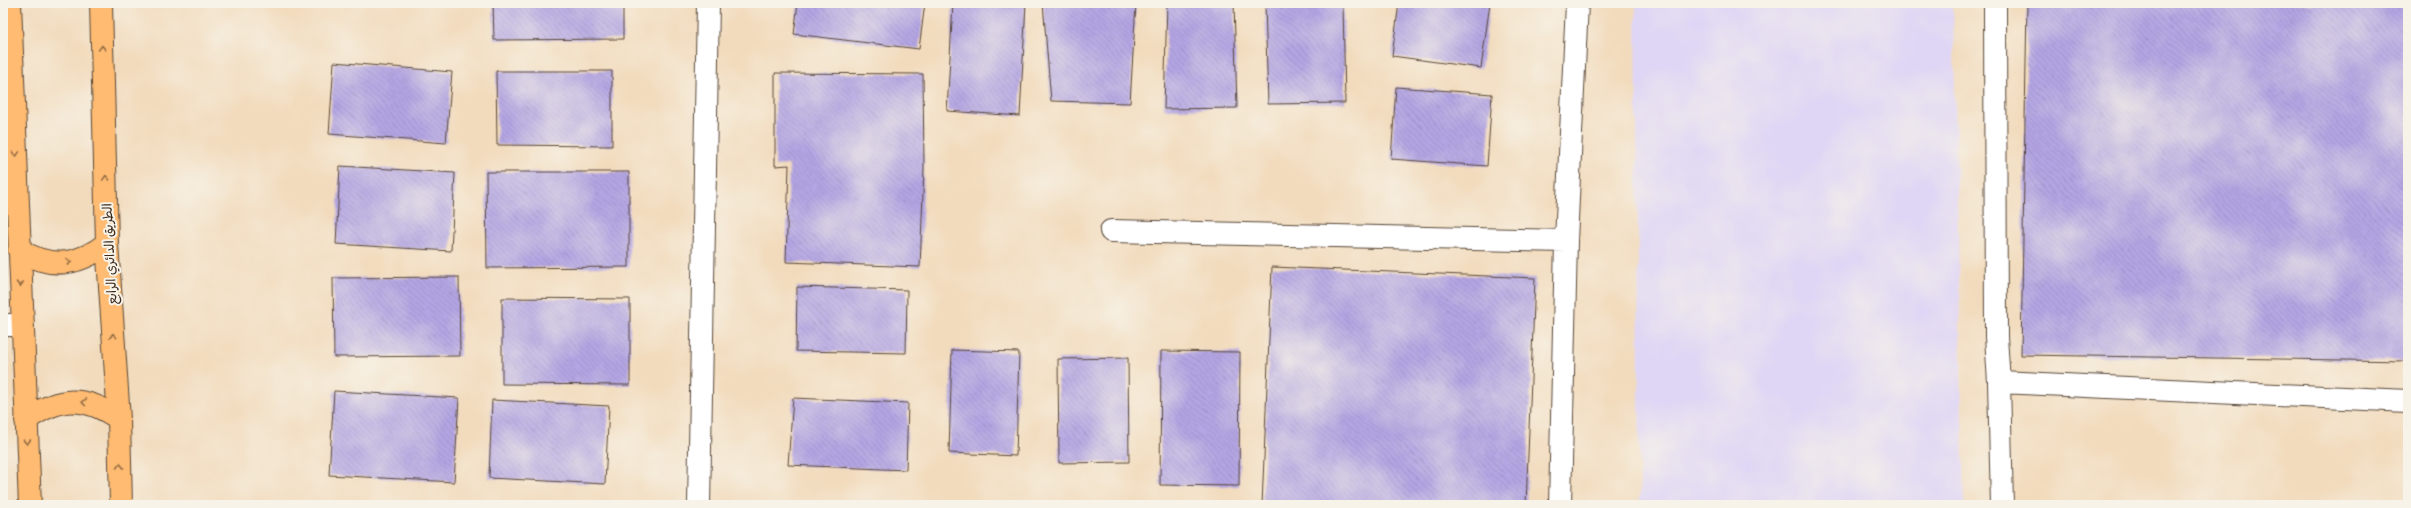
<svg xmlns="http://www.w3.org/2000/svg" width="2411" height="508" viewBox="0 0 2411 508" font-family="Delius,'Playpen Sans Arabic',sans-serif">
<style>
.built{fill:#dfd5f5}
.building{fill:url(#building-back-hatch)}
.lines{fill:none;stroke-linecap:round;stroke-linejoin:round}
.minor-casing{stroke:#564536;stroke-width:24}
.primary-casing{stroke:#564536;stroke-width:24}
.minor{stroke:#fff;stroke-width:22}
.primary{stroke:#febb71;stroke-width:22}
.oneway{stroke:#936b43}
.labels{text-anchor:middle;stroke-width:4;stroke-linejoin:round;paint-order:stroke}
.street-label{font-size:13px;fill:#3b2a1e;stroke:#f7f3e8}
</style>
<defs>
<pattern id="building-back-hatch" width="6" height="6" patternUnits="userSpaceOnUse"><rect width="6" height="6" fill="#b4a6e4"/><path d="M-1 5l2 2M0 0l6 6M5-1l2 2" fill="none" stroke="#9487b8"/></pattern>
</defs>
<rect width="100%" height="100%" fill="#f7f3e8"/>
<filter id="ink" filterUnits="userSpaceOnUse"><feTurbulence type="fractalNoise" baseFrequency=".025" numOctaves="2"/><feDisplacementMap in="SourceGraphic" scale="8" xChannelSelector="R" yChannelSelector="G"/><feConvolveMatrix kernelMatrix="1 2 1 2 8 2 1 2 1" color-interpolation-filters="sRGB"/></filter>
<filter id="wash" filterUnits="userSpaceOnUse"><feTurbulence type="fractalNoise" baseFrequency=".012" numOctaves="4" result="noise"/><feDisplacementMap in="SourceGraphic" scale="16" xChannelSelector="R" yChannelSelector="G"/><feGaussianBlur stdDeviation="0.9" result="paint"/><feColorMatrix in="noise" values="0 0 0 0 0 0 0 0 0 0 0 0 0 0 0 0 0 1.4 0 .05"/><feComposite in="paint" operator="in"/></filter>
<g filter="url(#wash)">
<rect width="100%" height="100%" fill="#f2dbbd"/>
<!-- built -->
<path class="built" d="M1636,3H1953L1964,505H1640Z"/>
<g id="blocks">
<!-- building -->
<path class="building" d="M493,3H623V39L494,40Z
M798,3H925L919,49L794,34Z
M953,3H1026L1020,116L947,111Z
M1043,3H1136L1130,103L1051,101Z
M1167,3H1234L1237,108L1164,109Z
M1265,3H1343L1345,103L1268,104Z
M1399,3H1490L1481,68L1392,56Z
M2027,3H2408V361L2021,355Z
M334,62L452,72L446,143L329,134Z
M496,71H612V146L497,145Z
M775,73L923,74L924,169L920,267L786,262L789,165L775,166Z
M1396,87L1492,94L1487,166L1391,159Z
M340,166L455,173L451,251L336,244Z
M486,172H629V267L487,268Z
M1272,267L1535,278L1526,505H1262Z
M459,277L460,356L334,357L333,278Z
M797,287L907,290L906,353L796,351Z
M502,298L630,299V385L502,384Z
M952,350L1019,352L1016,456L949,453Z
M1161,351L1240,352L1239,486L1160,485Z
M1128,358L1129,462L1059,463L1058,359Z
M334,391L459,398L454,482L329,475Z
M793,398L908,403L906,470L788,465Z
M492,400L609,406L605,484L489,478Z"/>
</g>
</g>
<g filter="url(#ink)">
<use href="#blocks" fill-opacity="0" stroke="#564536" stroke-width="1"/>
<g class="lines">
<defs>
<path id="minor" d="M1995,3L1996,337L1999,382L2408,401
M1111,231L1566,241
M3,325H22
M1999,382L2002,505
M699,505L708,3
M1560,505L1566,241L1577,3"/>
<path id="primary" d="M10,3L30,505
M101,3L107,243L119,419L121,505
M19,250C50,269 79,266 107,243
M26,420C59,396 85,395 119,419"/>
</defs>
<!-- minor casing -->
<use href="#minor" class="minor-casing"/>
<!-- primary casing -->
<use href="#primary" class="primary-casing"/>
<!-- minor -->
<use href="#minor" class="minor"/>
<!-- primary -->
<use href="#primary" class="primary"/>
</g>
<!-- one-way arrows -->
<defs><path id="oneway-chevron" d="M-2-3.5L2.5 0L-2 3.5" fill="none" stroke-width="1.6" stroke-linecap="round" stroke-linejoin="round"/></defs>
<g class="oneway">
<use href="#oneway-chevron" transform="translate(102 48) rotate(-92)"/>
<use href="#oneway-chevron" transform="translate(16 154) rotate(88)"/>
<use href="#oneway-chevron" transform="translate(106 178) rotate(-92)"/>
<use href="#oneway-chevron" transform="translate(69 262) rotate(-9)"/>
<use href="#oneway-chevron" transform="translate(20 284) rotate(88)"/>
<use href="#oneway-chevron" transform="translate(113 336) rotate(-94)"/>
<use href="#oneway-chevron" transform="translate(84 402) rotate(-171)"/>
<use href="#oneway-chevron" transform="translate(27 442) rotate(88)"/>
<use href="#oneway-chevron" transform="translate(120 466) rotate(-91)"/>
</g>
</g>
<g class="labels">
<!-- street labels -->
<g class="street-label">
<text transform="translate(109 254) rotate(-93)" y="5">الطريق الدائري الرابع</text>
</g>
</g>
<!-- margin -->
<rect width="2411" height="508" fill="none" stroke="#f7f3e8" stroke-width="16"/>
</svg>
